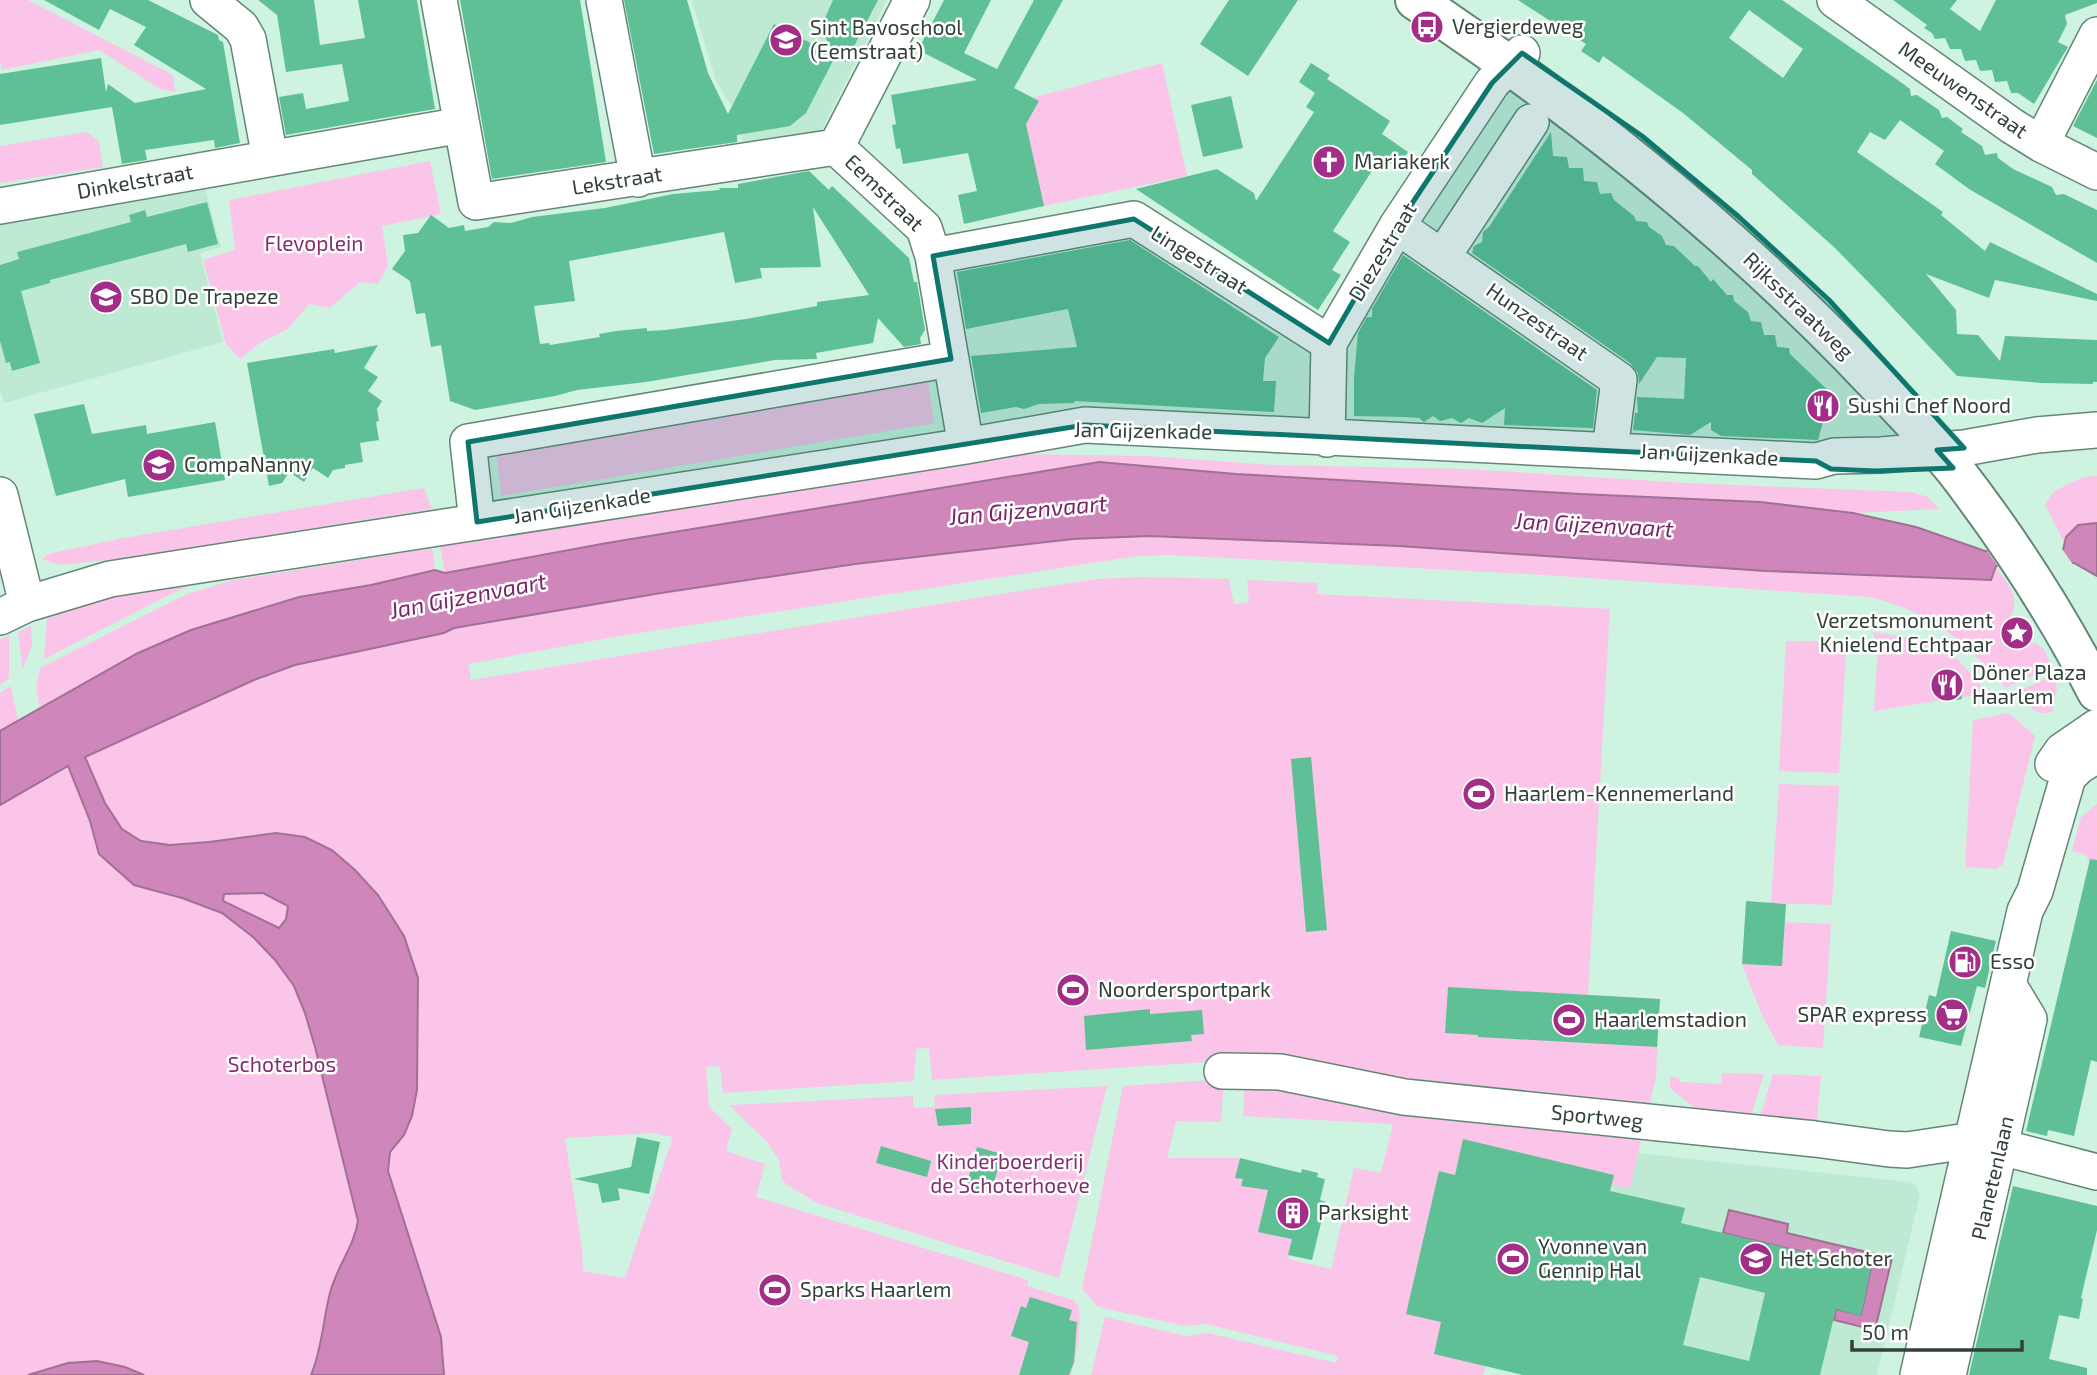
<svg xmlns="http://www.w3.org/2000/svg" width="2097" height="1375" viewBox="0 0 2097 1375" font-family="'Exo 2',sans-serif">
<style>
.built{fill:#beead4}
.green{fill:#fac5e9;fill-rule:evenodd}
.water{fill:#cf86ba;stroke:#a07193;stroke-width:2;fill-rule:evenodd}
.pier{fill:#cff3e1}
.building{fill:#5fc096;fill-rule:evenodd}
.lines{fill:none;stroke-linecap:round;stroke-linejoin:round}
.minor-casing{stroke:#658676;stroke-width:38}
.major-casing{stroke:#658676;stroke-width:42}
.minor{stroke:#fff;stroke-width:35}
.major{stroke:#fff;stroke-width:38}
.marked{fill:#0f766e;fill-opacity:0.2;stroke:#0f766e;stroke-width:5;stroke-linejoin:round}
.labels{text-anchor:middle;stroke-width:5;stroke-linejoin:round;paint-order:stroke}
.poi-label{font-size:21px;fill:#324039;stroke:#fff;text-anchor:start}
.street-label{font-size:21px;fill:#324039;stroke:#fff}
.park-label{font-size:21px;fill:#842d6f;stroke:#fff}
.water-label{font-size:23px;font-style:italic;fill:#7a2466;stroke:#fff}
</style>
<rect width="100%" height="100%" fill="#cff3e1"/>
<!-- built -->
<path class="built" d="M692,0H887L821,131L743,144L738,117L716,81Z
M205,188L221,247L200,253L223,342L4,403L0,389V223Z
M1638,1153L1910,1182L1917,1187L1920,1195L1877,1375H1543L1600,1233L1612,1184L1630,1188Z"/>
<!-- green -->
<path class="green" d="M0,0H28L173,75L175,92L160,89L99,50L2,70L0,61Z
M1162,63L1187,176L1034,208L1017,121L1028,99Z
M87,132L99,142L103,167L0,183V146Z
M430,161L441,214L382,226L388,265L378,284L360,282L330,308L309,304L288,329L260,343L240,359L226,344L203,260L235,250L229,200Z
M928,381L934,423L501,496L496,450Z
M1021,454L1148,456L1272,465L1467,469L1687,483L1911,492L1928,497L1939,509L1853,513L1760,502L1581,494L1236,474L1100,462L607,543L445,573L440,546L955,461Z
M2097,476V523L2078,525L2065,544L2045,505L2054,491L2084,477Z
M424,488L432,509L140,556L61,565L42,559L48,554L118,539Z
M1149,536L1399,546L1766,571L1995,566C2011,589 2021,595 2009,623L2021,646L2035,643L2043,648L2053,667L2006,688C1965,641 1931,612 1869,597L1528,574L1169,555L1138,556L614,637L468,664L471,680L1020,591L1097,579L1142,577L1229,579L1234,604L1249,602L1247,580L1318,583L1317,594L1610,609L1588,995L1660,999L1656,1077L1630,1188L1612,1185L1600,1232L1485,1367L1483,1375H1091L1105,1317L1185,1336L1208,1333L1336,1363L1338,1356L1206,1324L1185,1326L1098,1307L1082,1289L1123,1086L1224,1079L1221,1122L1176,1121L1167,1158H1240L1236,1178L1243,1179L1244,1184L1268,1190L1276,1236L1293,1235L1288,1259L1331,1269L1354,1168L1381,1173L1393,1124L1243,1116L1245,1079L1224,1061L932,1080L929,1048L916,1049L914,1081L723,1093L720,1066L706,1067L709,1107L732,1129L726,1151L765,1164L756,1197L1028,1280L1027,1286L1073,1300L1079,1306C1081,1329 1078,1353 1071,1375H0V771L210,660L462,627L661,593L855,564L1073,539ZM655,1133L673,1137L625,1278L583,1271L582,1248L565,1138Z
M432,548L435,570L248,612L191,630L138,653L40,709L36,688L40,668L185,595L229,581Z
M227,575L183,588L44,659L47,619C104,593 166,586 227,575Z
M31,626L32,646L23,669L18,632Z
M1872,632L1935,641L1953,654L1988,693L1874,711L1878,645Z
M9,636V678L0,685V639Z
M1786,641C1806,642 1834,637 1846,654L1839,773L1779,771Z
M2055,675L2057,689L2053,711C2036,719 2026,703 2016,692Z
M11,686L18,720L0,731V693Z
M2009,713L2035,736L2003,864L1997,869L1965,867L1973,720Z
M1779,784L1839,786L1832,905L1771,903Z
M2097,804V863L2092,866L2085,854L2072,851L2081,817Z
M1785,922L1831,924L1823,1048L1778,1045L1762,1015L1742,964L1782,966Z
M1722,1073L1764,1074L1749,1123L1708,1119L1670,1088V1077L1679,1078V1082L1721,1084Z
M1773,1074L1821,1076L1816,1130L1758,1124Z
M1107,1086L1059,1278L817,1203L786,1184L782,1179L779,1160L768,1143L729,1105L913,1096V1108L935,1107L934,1095Z"/>
<!-- water -->
<path class="water" d="M1099,462L1236,474L1581,494L1760,502L1853,513L1916,527L1985,551L2063,550L2066,537L2078,525L2097,523V576L2074,563L1996,566L1991,580L1766,571L1399,546L1149,536L1073,539L855,564L661,593L454,628L444,633L295,665L254,680L85,757L105,803L122,829L141,841L170,845L209,842L276,833L305,837L332,850L355,870L378,895L404,936L418,978L417,1090L412,1116L404,1135L390,1152L388,1171L441,1337L444,1375H311C322,1349 323,1320 330,1293C336,1268 354,1247 358,1221L315,1047L305,1013L294,986L275,960L253,937L222,913L182,898L134,885L99,854L90,821L68,766L0,805V731L138,653L191,630L299,597L371,585L435,570L445,573L607,543ZM263,893L288,906L286,919L279,928L223,901L224,894Z
M1729,1210L1788,1224L1787,1233L1892,1258L1875,1330L1834,1320L1836,1309L1861,1315L1871,1268L1723,1233Z
M97,1361L125,1367L144,1375H28L68,1363Z"/>
<!-- pier -->
<path class="pier" d="M2060,546L2074,566L1999,568L1986,549Z"/>
<!-- building -->
<path class="building" d="M44,0H148L218,35L219,40L223,42L240,143L215,148L214,140L145,150L147,160L122,164L112,107L0,125V74L101,58L106,92L108,84L135,103L206,89L134,45L146,27L110,9L99,30Z
M258,0H314L320,45L365,38L358,0H417L435,109L286,135L279,97L303,93L306,109L349,101L342,64L286,72L277,15Z
M460,0H580L606,162L492,179Z
M624,0H687L708,73L728,114L774,24L830,53L821,19L825,18L833,0H878L846,62L835,57L806,113L790,126L737,135V142L654,154Z
M944,0H991L964,53L997,69L1034,0H1063L1014,88L1039,101L1026,124L1044,206L964,224L958,195L977,191L968,153L903,164L900,148L896,149L892,125L896,124L891,95L977,80L918,50Z
M1229,0H1298L1248,76L1200,44Z
M1518,0H1782L1902,83L1910,89L1911,96L1917,95L1939,110L1942,118L1947,117L1963,129L1961,132L1982,146L1985,155L1997,153L1998,158L2013,169L2052,187L2056,195L2064,194L2097,210V263L1969,189L1935,164L1944,151L1900,120L1885,140L1870,132L1857,152L1943,212L1941,215L1985,251L1990,242L2097,294V301L1995,280L1989,298L1926,274L1956,310L1957,334L1978,335L2000,361L2005,336L2097,340V382H2093V384L2042,383L1957,376L1874,288L1835,248L1752,174V170L1683,113L1603,56L1599,63L1581,51L1586,44ZM1749,10L1803,49L1783,78L1729,38Z
M1893,0H1957L1950,9L1980,31L1996,0H2097V3L2065,15L2067,24L2058,42L2068,47L2034,104L2018,93H2011L2007,81L1995,82L1992,70L1980,71L1976,60L1965,61L1961,49H1950L1945,38L1935,39L1932,33L1924,28L1927,25Z
M1311,63L1330,75L1327,79L1390,121L1382,134L1408,152L1398,168L1381,157L1333,231L1350,242L1332,270L1341,275L1318,310L1136,189L1217,169L1254,193L1256,201L1314,112L1306,107L1315,93L1299,82Z
M2097,80V138L2073,126Z
M1231,96L1243,148L1203,157L1191,105Z
M1551,132L1553,156L1567,157L1569,168H1583L1584,181L1597,182L1600,194L1611,193L1614,200L1634,216L1636,221L1647,222L1649,227L1662,236L1666,245L1674,246L1695,266H1698L1711,282L1713,279L1727,295H1733L1734,301L1748,312L1751,321L1761,322L1764,335H1775L1777,347L1789,348L1790,354L1837,399L1823,422L1818,440L1721,436L1711,430V422L1690,435L1633,430L1635,413H1638L1637,397L1684,399L1686,358L1657,357L1639,384L1638,373L1630,363L1472,253L1474,246L1482,242L1483,232L1489,227Z
M809,171L829,190L832,186L909,258L914,282H917L925,330L920,338L921,344L904,347L878,318L873,343L816,353L817,359L775,360L646,382L577,390L555,396L475,410L450,401L441,345L431,347L425,313L416,314L410,281L392,269L405,251L403,235L418,233L431,215L449,228L464,225L465,231L488,227L494,222L511,223L532,217L605,208L673,194L720,190L719,188H738V184ZM813,207L869,295L817,302V306L746,319L666,330L647,331V328L616,331L599,334L600,337L550,345L549,343L540,344L534,306L575,301L569,261L724,232L735,283L762,278L760,268L821,267Z
M207,202L218,244L188,252L186,244L50,280V283L21,291L40,363L12,371L10,362L6,363L0,341V265L19,259L17,252L131,222L129,215L145,210L147,217Z
M1130,240L1279,337L1265,358L1263,381H1276L1274,412L1075,401L1074,403L1039,404L1024,409L1016,407L981,413L971,356L1077,347L1068,309L966,329L957,272Z
M1403,255L1597,390L1593,428L1504,425L1505,408L1482,423L1469,418L1461,423L1452,418L1440,421L1433,416L1424,422L1419,418L1406,417L1354,416V377L1358,333L1367,317H1372V309Z
M378,345L364,368L378,377L368,391L382,401L377,409L379,421L376,422L379,440L360,443L363,462L345,465V468L333,470L328,478L313,468L304,482L289,472L282,483L269,486L247,363L334,349L335,353Z
M84,404L92,434L146,425L147,434L215,422L225,480L128,497L125,479L56,496L34,414Z
M1957,675L1962,699L1944,702L1940,677Z
M1311,757L1327,930L1306,932L1291,759Z
M2090,859L2097,860V1062L2091,1060L2074,1136L2048,1130L2047,1136L2026,1131Z
M1746,901L1786,904L1782,966L1742,964Z
M1951,931L1996,941L1985,988L1977,986L1961,1046L1919,1037L1929,995L1936,997Z
M1448,987L1660,999L1657,1047L1478,1037V1035L1445,1033Z
M1150,1009V1014L1202,1010L1204,1034L1191,1035L1192,1041L1086,1050L1084,1016Z
M971,1107V1124L938,1126L935,1109Z
M637,1137L660,1142L649,1194L618,1188L620,1200L602,1203L598,1184L574,1179L631,1167Z
M1463,1139L1614,1175L1610,1191L1685,1208L1681,1223L1871,1268L1861,1316L1836,1309L1820,1375H1523L1434,1354L1441,1322L1406,1314L1439,1171L1455,1175ZM1700,1277L1765,1293L1749,1361L1683,1345Z
M881,1146L931,1161L927,1177L876,1163Z
M977,1147L1002,1154L991,1193L966,1187Z
M1240,1158L1301,1173L1302,1169L1318,1173L1317,1177L1325,1179L1320,1200L1326,1202L1312,1260L1288,1255L1292,1239L1258,1232L1268,1190L1241,1186L1243,1179L1235,1178Z
M2013,1186L2097,1206V1230L2081,1298L2083,1299L2079,1319L2059,1315L2049,1359L2087,1368V1375H1969Z
M1030,1297L1072,1310L1069,1320L1077,1322L1074,1362L1069,1375H1019L1029,1342L1011,1336L1021,1306L1026,1308Z"/>
<g class="lines">
<defs>
<path id="minor" d="M208,0L241,27L248,39L270,158
M439,0L476,202L836,147
M604,0L638,179
M1835,0L2012,126L2041,144L2097,172
M2041,144L2097,35
M836,147L924,228L933,256L966,446
M836,147L912,0
M0,206L462,125
M1397,226L1619,380L1610,450
M933,256L1134,219L1329,343
M1443,256L1531,122
M1327,439L1329,343L1397,226L1492,83L1522,53
M0,495L27,604
M477,522L468,442L951,359
M0,617L27,604L110,579L966,446L1085,425L1816,461L1834,456L1881,455L1964,448L2037,435L2097,430
M2053,764L2062,751L2097,727
M1222,1071L1280,1072L1404,1097L1815,1139L1889,1149L1907,1150L1974,1140L2097,1172
M1918,1375L2025,911L2035,891L2068,777L2079,766L2097,755
M1948,1375L2029,1019L2009,986"/>
<path id="major" d="M1415,0C1571,104 1720,222 1851,357C1886,394 1923,430 1955,470C2009,540 2057,614 2097,692"/>
</defs>
<!-- minor casing -->
<use href="#minor" class="minor-casing"/>
<!-- major casing -->
<use href="#major" class="major-casing"/>
<!-- minor -->
<use href="#minor" class="minor"/>
<!-- major -->
<use href="#major" class="major"/>
</g>
<!-- marked area -->
<path class="marked" d="M1522,53L1642,136L1739,217L1829,300L1964,448L1937,450L1953,468L1875,471L1831,469L1816,461L1085,425L477,522L468,442L951,359L933,256L1134,219L1329,343L1397,226L1492,83Z"/>
<!-- icons -->
<defs>
<symbol id="bus-disc" viewBox="-11 -11 22 22"><circle r="9.5" fill="#a22e88" stroke="#fff"/><path d="M-5-6H5V4H4V6H2V4H-2V6H-4V4H-5ZM-3.5-4V0h7V-4ZM-3.5 1.2v1.5H-2V1.2ZM2 1.2v1.5H3.5V1.2Z" fill="#fff"/></symbol>
<symbol id="school-disc" viewBox="-11 -11 22 22"><circle r="9.5" fill="#a22e88" stroke="#fff"/><path d="M0-5L7-2L0 1L-7-2ZM-4 1L0 2.5L4 1V4Q0 6-4 4Z" fill="#fff"/></symbol>
<symbol id="church-disc" viewBox="-11 -11 22 22"><circle r="9.5" fill="#a22e88" stroke="#fff"/><path d="M-1.2-6h2.4v3.5h3.3v2.4h-3.3V6h-2.4V-.1h-3.3v-2.4h3.3Z" fill="#fff"/></symbol>
<symbol id="restaurant-disc" viewBox="-11 -11 22 22"><circle r="9.5" fill="#a22e88" stroke="#fff"/><path d="M-5-6h1v4h1v-4h1v4h1v-4h1v5L-1.5 .5V6h-2V.5L-5-1ZM5-6V6H3V1.5H1.5Q1.5-4 5-6Z" fill="#fff"/></symbol>
<symbol id="sight-disc" viewBox="-11 -11 22 22"><circle r="9.5" fill="#a22e88" stroke="#fff"/><path d="M0-6L1.8-2.2L6-1.7L2.9 1.2L3.7 5.4L0 3.3L-3.7 5.4L-2.9 1.2L-6-1.7L-1.8-2.2Z" fill="#fff"/></symbol>
<symbol id="stadium-disc" viewBox="-11 -11 22 22"><circle r="9.5" fill="#a22e88" stroke="#fff"/><path d="M0-5a6.5 5 0 1 0 0 10a6.5 5 0 1 0 0-10ZM-3.5-1.8h7v3.6h-7Z" fill="#fff"/></symbol>
<symbol id="fuel-disc" viewBox="-11 -11 22 22"><circle r="9.5" fill="#a22e88" stroke="#fff"/><path d="M-5.5-6h7V0h2V4h1.3V-2.5L3-4.5l.8-.8L6-3V5H2.5V1h-1V6h-7ZM-4.2-4.7v3.2H.2V-4.7Z" fill="#fff"/></symbol>
<symbol id="supermarket-disc" viewBox="-11 -11 22 22"><circle r="9.5" fill="#a22e88" stroke="#fff"/><path d="M-6-5.5h2.5l.6 2H6L4.5 2H-2.5L-4.4-4H-6ZM-1.5 3.2a1.3 1.3 0 1 0 .1 0ZM3 3.2a1.3 1.3 0 1 0 .1 0Z" fill="#fff"/></symbol>
<symbol id="building-disc" viewBox="-11 -11 22 22"><circle r="9.5" fill="#a22e88" stroke="#fff"/><path d="M-4-6H4V6H1V3H-1V6H-4ZM-2.5-4.3h1.7v1.8h-1.7ZM.8-4.3h1.7v1.8H.8ZM-2.5-1h1.7V.8h-1.7ZM.8-1h1.7V.8H.8Z" fill="#fff"/></symbol>
</defs>
<g fill-rule="evenodd">
<use href="#bus-disc" x="1408" y="8" width="38" height="38"/>
<use href="#school-disc" x="767" y="21" width="38" height="38"/>
<use href="#church-disc" x="1310" y="143" width="38" height="38"/>
<use href="#school-disc" x="87" y="278" width="38" height="38"/>
<use href="#restaurant-disc" x="1804" y="387" width="38" height="38"/>
<use href="#school-disc" x="140" y="446" width="38" height="38"/>
<use href="#sight-disc" x="1998" y="614" width="38" height="38"/>
<use href="#restaurant-disc" x="1928" y="666" width="38" height="38"/>
<use href="#stadium-disc" x="1460" y="775" width="38" height="38"/>
<use href="#fuel-disc" x="1946" y="943" width="38" height="38"/>
<use href="#stadium-disc" x="1054" y="971" width="38" height="38"/>
<use href="#supermarket-disc" x="1933" y="996" width="38" height="38"/>
<use href="#stadium-disc" x="1550" y="1001" width="38" height="38"/>
<use href="#building-disc" x="1274" y="1194" width="38" height="38"/>
<use href="#stadium-disc" x="1494" y="1240" width="38" height="38"/>
<use href="#school-disc" x="1737" y="1240" width="38" height="38"/>
<use href="#stadium-disc" x="756" y="1271" width="38" height="38"/>
</g>
<g class="labels">
<!-- poi labels -->
<g class="poi-label">
<text x="1452" y="34">Vergierdeweg</text>
<text x="810" y="35">Sint Bavoschool<tspan x="810" dy="24">(Eemstraat)</tspan></text>
<text x="1354" y="169">Mariakerk</text>
<text x="130" y="304">SBO De Trapeze</text>
<text x="1848" y="413">Sushi Chef Noord</text>
<text x="184" y="472">CompaNanny</text>
<text x="1993" y="628" text-anchor="end">Verzetsmonument<tspan x="1993" dy="24">Knielend Echtpaar</tspan></text>
<text x="1972" y="680">Döner Plaza<tspan x="1972" dy="24">Haarlem</tspan></text>
<text x="1504" y="801">Haarlem-Kennemerland</text>
<text x="1990" y="969">Esso</text>
<text x="1098" y="997">Noordersportpark</text>
<text x="1927" y="1022" text-anchor="end">SPAR express</text>
<text x="1594" y="1027">Haarlemstadion</text>
<text x="1318" y="1220">Parksight</text>
<text x="1538" y="1254">Yvonne van<tspan x="1538" dy="24">Gennip Hal</tspan></text>
<text x="1780" y="1266">Het Schoter</text>
<text x="800" y="1297">Sparks Haarlem</text>
</g>
<!-- street labels -->
<g class="street-label">
<text transform="translate(1963 90) rotate(35)" y="7">Meeuwenstraat</text>
<text transform="translate(617 181) rotate(-9)" y="7">Lekstraat</text>
<text transform="translate(135 182) rotate(-10)" y="7">Dinkelstraat</text>
<text transform="translate(884 193) rotate(44)" y="7">Eemstraat</text>
<text transform="translate(1383 252) rotate(-59)" y="7">Diezestraat</text>
<text transform="translate(1199 260) rotate(32)" y="7">Lingestraat</text>
<text transform="translate(1798 306) rotate(44)" y="7">Rijksstraatweg</text>
<text transform="translate(1537 322) rotate(35)" y="7">Hunzestraat</text>
<text transform="translate(1143 431) rotate(1)" y="7">Jan Gijzenkade</text>
<text transform="translate(1709 455) rotate(3)" y="7">Jan Gijzenkade</text>
<text transform="translate(582 506) rotate(-9)" y="7">Jan Gijzenkade</text>
<text transform="translate(1597 1117) rotate(6)" y="7">Sportweg</text>
<text transform="translate(1993 1178) rotate(-77)" y="7">Planetenlaan</text>
</g>
<!-- park labels -->
<g class="park-label">
<text x="314" y="251">Flevoplein</text>
<text x="282" y="1072">Schoterbos</text>
<text x="1010" y="1169">Kinderboerderij<tspan x="1010" dy="24">de Schoterhoeve</tspan></text>
</g>
<!-- water labels -->
<g class="water-label">
<text transform="translate(1028 510) rotate(-5)" y="8">Jan Gijzenvaart</text>
<text transform="translate(1594 525) rotate(3)" y="8">Jan Gijzenvaart</text>
<text transform="translate(468 596) rotate(-11)" y="8">Jan Gijzenvaart</text>
</g>
</g>
<!-- scale -->
<path d="M1852 1340v10h170v-10" fill="none" stroke="#324039" stroke-width="3.5"/>
<text x="1862" y="1340" font-size="21" fill="#324039" stroke="#ffffff" stroke-width="5" paint-order="stroke">50 m</text>
</svg>
